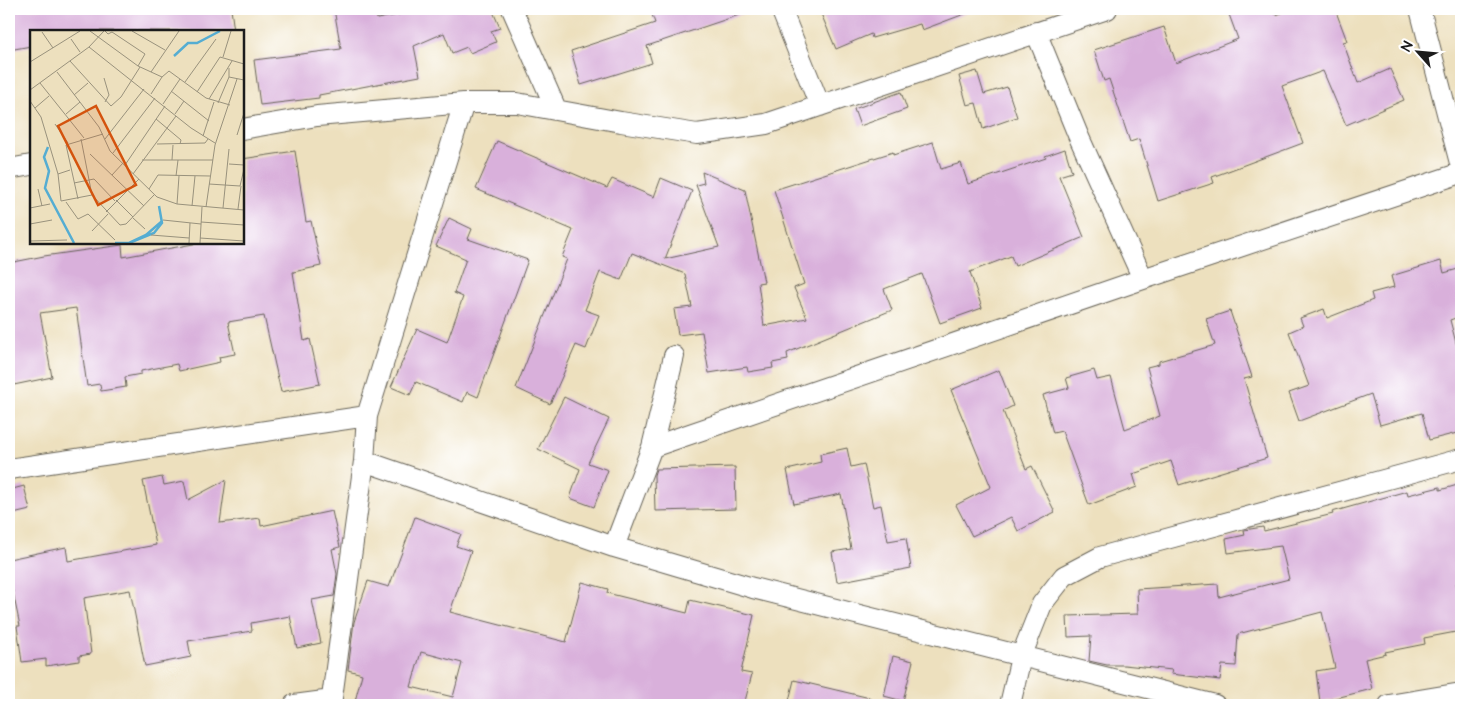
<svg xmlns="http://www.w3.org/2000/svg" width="1470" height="714" viewBox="0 0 1470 714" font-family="'Architects Daughter',sans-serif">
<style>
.building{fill:#d9b0db;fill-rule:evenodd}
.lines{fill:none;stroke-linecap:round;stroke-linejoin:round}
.street-casing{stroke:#656155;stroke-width:22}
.street{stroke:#fff;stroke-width:20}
.inset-river{fill:none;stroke:#55add2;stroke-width:2.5}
.inset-road{fill:none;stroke:#99927d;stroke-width:1}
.view{fill:#d4530e;fill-opacity:0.15;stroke:#d4530e;stroke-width:2.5}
.inset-edge{fill:none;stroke:#1c1c1c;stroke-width:2.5}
</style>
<rect width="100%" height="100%" fill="#fff"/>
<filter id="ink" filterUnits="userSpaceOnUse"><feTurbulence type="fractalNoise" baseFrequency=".02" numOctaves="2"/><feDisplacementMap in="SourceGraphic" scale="10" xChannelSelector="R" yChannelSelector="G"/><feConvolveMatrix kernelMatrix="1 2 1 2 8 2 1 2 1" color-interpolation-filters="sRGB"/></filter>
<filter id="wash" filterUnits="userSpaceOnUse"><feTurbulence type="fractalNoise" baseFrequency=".0096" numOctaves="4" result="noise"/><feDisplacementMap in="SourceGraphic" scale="20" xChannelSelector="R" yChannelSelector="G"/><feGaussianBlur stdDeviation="1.12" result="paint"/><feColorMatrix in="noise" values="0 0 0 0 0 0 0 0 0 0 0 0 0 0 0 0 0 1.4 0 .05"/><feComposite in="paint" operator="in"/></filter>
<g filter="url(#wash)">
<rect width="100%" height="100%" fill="#ede0be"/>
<g id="blocks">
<!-- building -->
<path class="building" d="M9,9H231L234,31H31V46L9,50Z
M334,9H375L377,19L429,9H492L500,28L491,31L496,42L470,53L467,47L452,53L444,33L414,46L420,76L319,95V98L260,105L254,60L341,49Z
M650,9H747L748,12L647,46L652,63L581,85L571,51L655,23Z
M819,9H974L975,10L922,30L920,24L872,38L871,34L836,49Z
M1227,9H1273L1276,15L1293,9H1335L1347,41L1343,42L1358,83L1390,69L1404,100L1346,125L1323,71L1282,86L1303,143L1212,177L1214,183L1158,201L1139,139L1130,142L1109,79L1104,81L1094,50L1164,27L1176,63L1238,39Z
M977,71L984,94L1007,87L1017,117L983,129L976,103L967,105L959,76Z
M901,92L907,109L860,126L854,109Z
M497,141L607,188L612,179L654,197L661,178L692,191L665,259L719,247L696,185L704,183L702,172L745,190L764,282L758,283L764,326L807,318L794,288L804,284L774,190L893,152V155L933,142L941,169L961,163L968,184L1046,158L1045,156L1065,149L1072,172L1059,176L1084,237L1015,266L1011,256L970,272L982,308L940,323L922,274L884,289L892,310L787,353L788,360L772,363L773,368L748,372L747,367L709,373L702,332L678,335L674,309L692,307L685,274L632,253L621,280L600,272L585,310L599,315L586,349L576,345L550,404L516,388L567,259L562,257L573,230L476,189Z
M295,151L306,222L311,221L321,266L293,272L304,341L310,339L320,384L281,392L264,316L228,322L235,354L219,357L220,362L179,371L177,364L141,371V374L125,377L126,387L101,391L100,384L87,386L76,308L40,313L52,377L9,386V263L44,256L122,245L123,257L204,242H242V159Z
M449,218L472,229L468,239L528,260L478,397L467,392L463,402L416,382L410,395L391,387L417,329L447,342L463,297L454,293L466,259L436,246Z
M1441,261L1444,273L1458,269L1461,282V316L1450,320L1461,362V432L1429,440L1422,413L1380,425L1371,394L1299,421L1289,393L1309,386L1289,332L1303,326L1300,318L1324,309L1327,318L1373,300L1371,293L1394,287L1391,276Z
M1230,311L1252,377L1244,379L1267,458L1179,485L1171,461L1133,474L1137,487L1089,505L1062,431L1053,433L1043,395L1069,388L1066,378L1094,370L1097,380L1111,377L1125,429L1160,416L1147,367L1159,364V361L1215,345L1206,319Z
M999,370L1013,406L1003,411L1026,469L1032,466L1055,512L1018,531L1011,517L972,536L956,505L991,487L951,390Z
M564,397L609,419L588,463L608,470L594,507L570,498L580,469L538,449Z
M847,448L851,467L864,464L873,507L881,505L888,541L906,538L911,568L837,582L832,552L851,549L841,494L794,504L787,470L821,462L820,454Z
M735,467L736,509L655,511L654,475L656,469Z
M162,477L164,485L184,481L188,500L226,480L220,523L260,518L261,526L332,511L340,547L332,549L337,574L334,596L312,600L321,643L297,648L290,616L251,623L252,631L188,641L191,657L145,666L130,590L84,598L91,654L79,656V661L46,666V659L22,662L17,626H20L9,573V559L66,547L68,561L156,545L143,481Z
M1461,484V583H1456L1461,612V631L1424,638L1425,644L1385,652L1386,654L1365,659L1372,689L1320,702L1316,671L1335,668L1322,612L1238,634L1236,666L1222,665L1220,680L1171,674L1172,670L1124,665H1107L1089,661L1091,636L1068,637L1067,616L1138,614L1137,589L1218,584L1219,597L1289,579L1281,546L1228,553L1226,539L1245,535L1244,530L1263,527L1264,531L1333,514L1332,512L1407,491L1408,495L1440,487V490Z
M24,486L30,510L9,515V490Z
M415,517L461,534L456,546L471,551L450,612L566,642L582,582L608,589L607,593L687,613L690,600L754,615L741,672L752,674L744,705H354L362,674L348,670L354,622L368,581L389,587ZM421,652L462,663L453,697L411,687Z
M893,656L913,661L903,701L884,696Z
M794,680L870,698L869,705H788Z"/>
</g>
</g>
<g filter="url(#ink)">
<use href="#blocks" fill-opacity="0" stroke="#656155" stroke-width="1"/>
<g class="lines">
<defs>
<path id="street" d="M512,9L556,109
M781,9L820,106
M1420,9L1461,167
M1036,32L1078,135L1143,279
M242,129L317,116L464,103H517L621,122L697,134L766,124L1107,9
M9,169L31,165
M652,447L1143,279L1461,173
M364,461L614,547L753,588L1215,705
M9,469L367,416
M614,547L652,447L674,356
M294,705L332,700
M331,705L364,461L367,416L464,103
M1010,705L1021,657L1042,604L1064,576L1100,557L1461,459
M1389,705L1461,693"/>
</defs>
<!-- street casing -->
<use href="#street" class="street-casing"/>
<!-- street -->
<use href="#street" class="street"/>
</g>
</g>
<!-- overview -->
<g transform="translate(30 30)">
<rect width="214" height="214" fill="#ede0be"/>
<path class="inset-river" d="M144,26L158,13H167L190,1M18,117L14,127L19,141L15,158L44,213M85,213H99L116,205L131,192M99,213L124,203L132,193L129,176"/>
<path class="inset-road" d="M60,1L108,36L132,47L139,41L176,68L200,75M75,1L78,4L82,2L115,24L108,36M102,1L135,20M12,2L23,18M41,9L50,22M59,17L161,98L185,113M193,27L201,1M40,31L81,76L91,67L110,37M0,32L50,1M27,42L69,97L80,121L127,167L147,174L214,180M121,42L149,1M199,47L214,50M74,48L79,65L75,72M155,52L186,9M10,53L54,108M0,60L59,17L74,1M141,61L179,91M167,62L190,27L214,34M121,64L132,47M44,65L58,53M179,69L202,31M0,71L11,87L28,144M188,73L199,47V38M133,74L150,49M5,78L19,66M36,84L50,72M145,84L154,71M126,89L151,110L150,114M25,94L38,113M207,105L214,83M173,106L184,72M51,109L62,165L90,195L96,194L124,165M75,109L114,59M127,114L175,113L178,109M83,123L125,68M60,124L114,176M112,130H183M142,130L143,115M199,134L214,135M95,135L135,76M40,140L28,144L31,171L62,165M103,144L146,86M82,145L93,133M146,146L148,130M44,153L64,149L85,171M179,154L210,156L214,139M8,159L12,176M119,159L128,145L180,146M48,169L36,115L73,104M86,170L103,187M36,172L48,189L58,184L85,210M147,174L149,146M162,176L165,146M176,177L185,115L207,49M0,178L20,174M193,178L199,119M208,179L211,156M76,182L109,149M103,188L115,199M133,190L171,194M171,192L214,195M0,194L22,190M62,201L78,184M121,205L159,208M170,208L214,211M0,211L37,210M159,213L160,193M170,213L172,177"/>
<path class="view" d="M66,76L106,155L68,175L28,96Z"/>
<rect width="214" height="214" class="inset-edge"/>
</g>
<!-- margin -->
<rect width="1470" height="714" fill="none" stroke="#fff" stroke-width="30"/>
<!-- north arrow -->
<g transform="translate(1418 52) rotate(297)" stroke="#ffffff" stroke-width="4" paint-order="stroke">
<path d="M0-4L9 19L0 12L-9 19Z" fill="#1c1c1c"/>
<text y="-8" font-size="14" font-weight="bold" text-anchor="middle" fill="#1c1c1c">N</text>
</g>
</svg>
